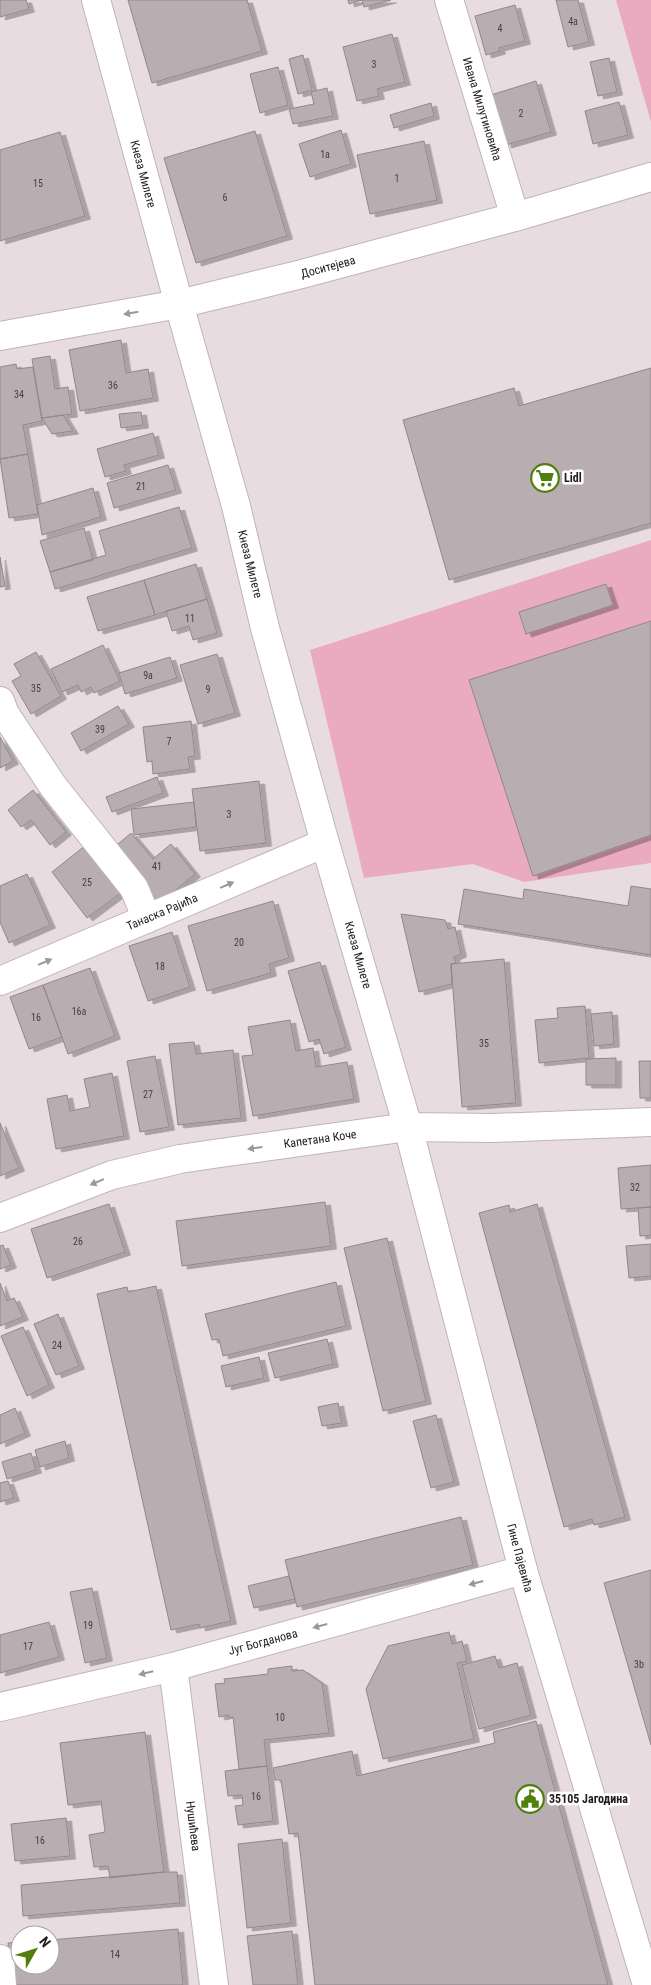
<svg xmlns="http://www.w3.org/2000/svg" width="651" height="1985" viewBox="0 0 651 1985" font-family="'Roboto Condensed',sans-serif">
<style>
.green{fill:#eaaabf}
.building{fill:#b8adb0;stroke:#92878a;filter:url(#shadow)}
.lines{fill:none;stroke-linecap:round;stroke-linejoin:round}
.street-casing{stroke:#c0b4b7;stroke-width:30}
.secondary-casing{stroke:#c0b4b7;stroke-width:30}
.street{stroke:#fff;stroke-width:28}
.secondary{stroke:#fff;stroke-width:28}
.oneway{fill:#9a9899}
.labels{text-anchor:middle;stroke-width:5;stroke-linejoin:round;paint-order:stroke}
.number-label{font-size:10px;fill:#454041}
.street-label{font-size:12px;fill:#1f1b1c;stroke:#fff}
.poi-label{font-size:12px;font-weight:bold;fill:#1f1b1c;stroke:#fff;text-anchor:start}
</style>
<defs>
<filter id="shadow"><feDropShadow dx="5.5" dy="3" stdDeviation="0" flood-color="#0004"/></filter>
</defs>
<rect width="100%" height="100%" fill="#e8dce0"/>
<!-- green -->
<path class="green" d="M616,0H651V122Z
M651,540V863L524,882L473,864L364,878L310,650Z"/>
<!-- building -->
<path class="building" d="M0,0H26L29,9L0,17Z
M128,0H247L262,51L152,83Z
M348,0H391L364,7L362,0L349,4Z
M556,0H578L589,42L568,47Z
M515,5L525,41L499,48L500,51L486,55L475,16Z
M392,34L405,82L377,89L379,96L357,101L343,47Z
M303,55L312,90L298,94L289,59Z
M609,58L617,92L598,96L590,62Z
M278,67L288,105L260,113L250,74Z
M536,81L551,132L506,145L491,95Z
M327,88L333,116L293,124L289,109L314,104L311,92Z
M619,102L628,135L593,144L585,111Z
M431,103L434,116L394,128L390,115Z
M341,130L351,164L310,177L299,144Z
M255,131L287,236L196,263L164,158Z
M60,132L85,216L0,241V150Z
M424,141L437,200L370,214L357,155Z
M121,340L126,373L148,369L153,398L80,411L69,350Z
M50,356L55,389L68,387L72,414L42,418L32,359Z
M16,364L17,369L33,367L42,421L23,425L28,454L0,459V367Z
M651,368V523L449,580L403,420L514,388L519,406Z
M141,412L143,425L121,428L119,414Z
M63,415L73,431L52,434L42,418Z
M153,433L159,455L124,465L126,471L105,477L97,449Z
M28,454L38,514L9,518L0,459Z
M168,465L176,490L114,508L107,483Z
M93,488L101,517L42,535L37,505Z
M179,507L192,548L55,589L50,572L106,555L99,531Z
M84,528L93,560L50,572L40,541Z
M0,557L5,586L0,587Z
M196,564L207,599L155,615L144,580Z
M144,580L155,615L98,631L87,597Z
M606,584L613,605L526,634L519,612Z
M207,599L217,633L193,640L189,626L172,631L166,611Z
M651,621V835L533,876L469,680Z
M103,645L120,681L94,693L91,687L81,692L78,685L62,692L51,669Z
M36,652L61,696L31,714L12,681L21,676L14,664Z
M217,654L235,713L198,724L180,665Z
M170,657L177,678L125,694L119,673Z
M118,706L129,724L81,751L71,733Z
M191,721L195,756L188,757L190,769L153,774L152,761L147,762L143,727Z
M0,737L13,761L0,768Z
M157,777L163,793L112,812L106,797Z
M259,781L266,843L200,851L192,789Z
M33,790L66,832L50,845L31,820L21,827L8,810Z
M194,802L196,827L134,835L131,809Z
M131,833L153,859L171,844L195,874L158,905L111,850Z
M86,845L122,892L87,918L52,872Z
M27,874L50,925L9,943L0,922V886Z
M631,886L651,889V955L458,924L464,889L523,899L524,889L628,906Z
M273,901L289,958L269,964L271,973L207,991L188,926Z
M401,914L445,920L448,929L455,927L461,954L454,957L456,963L451,964L452,984L419,992Z
M172,932L190,987L148,1001L129,946Z
M504,959L516,1103L462,1107L451,964Z
M320,962L346,1047L324,1054L319,1039L309,1042L288,971Z
M90,968L115,1036L68,1054L43,985Z
M43,985L62,1037L29,1049L10,997Z
M585,1006L589,1058L539,1063L535,1020L558,1018L557,1008Z
M612,1012L614,1044L594,1046L591,1014Z
M290,1020L296,1051L313,1048L316,1067L347,1062L354,1099L253,1116L242,1056L253,1055L248,1027Z
M194,1042L196,1054L233,1050L241,1118L178,1125L169,1044Z
M155,1056L169,1127L140,1132L127,1061Z
M616,1058V1085H586V1059Z
M639,1061H651V1098H640Z
M112,1073L124,1136L56,1149L47,1099L67,1095L70,1111L90,1107L84,1079Z
M0,1123L19,1168L0,1176Z
M651,1165V1207L621,1209L618,1168Z
M325,1202L331,1246L182,1266L176,1221Z
M109,1204L125,1252L47,1278L31,1229Z
M537,1204L625,1517L594,1525L592,1519L564,1527L479,1213L509,1205L510,1212Z
M651,1207V1235L640,1236L638,1208Z
M387,1238L426,1401L383,1411L344,1248Z
M651,1244V1276L629,1278L626,1246Z
M3,1245L11,1265L0,1269V1246Z
M336,1282L346,1326L223,1356L219,1339L212,1340L205,1314Z
M0,1283L7,1301L14,1298L23,1317L0,1326Z
M156,1286L231,1621L200,1628L199,1624L171,1630L97,1294L127,1287L128,1292Z
M58,1314L79,1366L56,1375L34,1324Z
M23,1327L49,1385L27,1396L1,1336Z
M327,1339L333,1364L275,1378L268,1353Z
M259,1357L264,1378L226,1387L221,1366Z
M338,1403L342,1423L322,1426L318,1407Z
M15,1408L25,1433L0,1444V1415Z
M436,1415L454,1482L431,1488L413,1421Z
M65,1441L69,1458L40,1467L35,1450Z
M31,1453L36,1470L7,1479L2,1462Z
M8,1481L14,1498L0,1502V1483Z
M461,1517L473,1565L297,1607L285,1560Z
M651,1570V1745L604,1583Z
M289,1576L295,1599L254,1608L248,1586Z
M92,1588L107,1658L85,1663L70,1592Z
M49,1622L59,1657L0,1673V1635Z
M449,1632L452,1644L462,1641L467,1661L457,1663L474,1739L383,1759L366,1689L388,1646Z
M495,1656L499,1668L517,1663L531,1715L479,1729L462,1665Z
M292,1666V1671L303,1670L322,1683L329,1733L264,1740L267,1766L239,1769L233,1717L229,1718V1715L219,1717L215,1684L225,1683L224,1679L268,1674V1669Z
M536,1721L608,1985H315L298,1833L289,1834L281,1780H275L273,1768L352,1751L357,1776L495,1743L493,1732Z
M145,1732L164,1872L110,1878L108,1866L94,1867L89,1835L105,1832L101,1801L68,1805L60,1743Z
M267,1766L273,1821L238,1825L235,1806L243,1805L242,1795L228,1796L225,1771Z
M66,1818L70,1856L15,1861L11,1824Z
M282,1839L291,1923L247,1928L238,1844Z
M164,1872H177L180,1903L23,1916L21,1885Z
M178,1929L183,1985H12L8,1943L20,1942V1965H50V1940Z
M292,1931L298,1985H253L247,1936Z"/>
<g class="lines">
<defs>
<path id="street" d="M449,0L515,217
M0,336L179,304L298,275L515,217L651,177
M0,701L5,714L53,786L134,888L147,919
M0,981L325,843
M173,1667L214,1985
M0,1707L173,1667L523,1570
M0,1959L2,1985"/>
<path id="secondary" d="M96,0L179,304L236,506L265,628L325,843L408,1127L523,1570L647,1985
M0,1218L112,1175L180,1159L220,1153L408,1127L493,1128L651,1122"/>
</defs>
<!-- street casing -->
<use href="#street" class="street-casing"/>
<!-- secondary casing -->
<use href="#secondary" class="secondary-casing"/>
<!-- street -->
<use href="#street" class="street"/>
<!-- secondary -->
<use href="#secondary" class="secondary"/>
</g>
<!-- one-way arrows -->
<defs><path id="oneway-solid" d="M-6-.8H1V-3.2L6.5 0L1 3.2V.8H-6Z" transform="scale(1.25)"/></defs>
<g class="oneway">
<use href="#oneway-solid" transform="translate(131 313) rotate(170)"/>
<use href="#oneway-solid" transform="translate(227 885) rotate(-23)"/>
<use href="#oneway-solid" transform="translate(45 962) rotate(-23)"/>
<use href="#oneway-solid" transform="translate(255 1148) rotate(172)"/>
<use href="#oneway-solid" transform="translate(97 1182) rotate(157)"/>
<use href="#oneway-solid" transform="translate(476 1583) rotate(165)"/>
<use href="#oneway-solid" transform="translate(320 1626) rotate(165)"/>
<use href="#oneway-solid" transform="translate(146 1673) rotate(167)"/>
</g>
<!-- icons -->
<defs>
<symbol id="supermarket-ring" viewBox="-11 -11 22 22"><circle r="9.5" fill="#fff" stroke="#4f7f0c" stroke-width="1.5"/><path d="M-6-5.5h2.5l.6 2H6L4.5 2H-2.5L-4.4-4H-6ZM-1.5 3.2a1.3 1.3 0 1 0 .1 0ZM3 3.2a1.3 1.3 0 1 0 .1 0Z" fill="#4f7f0c"/></symbol>
<symbol id="civic-ring" viewBox="-11 -11 22 22"><circle r="9.5" fill="#fff" stroke="#4f7f0c" stroke-width="1.5"/><path d="M-.6-6.5H3V-4.5H.6V-3L4-1V1h2V6H-6V1h2V-1L-.6-3ZM-1.2 2.5V6h2.4V2.5Z" fill="#4f7f0c"/></symbol>
</defs>
<g fill-rule="evenodd">
<use href="#supermarket-ring" x="529" y="462" width="32" height="32"/>
<use href="#civic-ring" x="514" y="1783" width="32" height="32"/>
</g>
<g class="labels">
<!-- number labels -->
<g class="number-label">
<text x="573" y="25">4a</text>
<text x="500" y="32">4</text>
<text x="374" y="68">3</text>
<text x="521" y="117">2</text>
<text x="325" y="158">1a</text>
<text x="397" y="182">1</text>
<text x="38" y="187">15</text>
<text x="225" y="201">6</text>
<text x="113" y="389">36</text>
<text x="19" y="398">34</text>
<text x="141" y="490">21</text>
<text x="190" y="622">11</text>
<text x="148" y="679">9a</text>
<text x="36" y="692">35</text>
<text x="208" y="693">9</text>
<text x="100" y="733">39</text>
<text x="169" y="745">7</text>
<text x="229" y="818">3</text>
<text x="157" y="870">41</text>
<text x="87" y="886">25</text>
<text x="239" y="946">20</text>
<text x="160" y="970">18</text>
<text x="79" y="1015">16a</text>
<text x="36" y="1021">16</text>
<text x="484" y="1047">35</text>
<text x="148" y="1098">27</text>
<text x="635" y="1191">32</text>
<text x="78" y="1245">26</text>
<text x="57" y="1349">24</text>
<text x="88" y="1629">19</text>
<text x="28" y="1650">17</text>
<text x="639" y="1668">3b</text>
<text x="280" y="1721">10</text>
<text x="256" y="1800">16</text>
<text x="40" y="1844">16</text>
<text x="115" y="1958">14</text>
</g>
<!-- street labels -->
<g class="street-label">
<text transform="translate(482 109) rotate(73)" y="4">Ивана Милутиновића</text>
<text transform="translate(143 174) rotate(75)" y="4">Кнеза Милете</text>
<text transform="translate(328 267) rotate(-15)" y="4">Доситејева</text>
<text transform="translate(250 564) rotate(76)" y="4">Кнеза Милете</text>
<text transform="translate(162 912) rotate(-23)" y="4">Танаска Рајића</text>
<text transform="translate(358 955) rotate(74)" y="4">Кнеза Милете</text>
<text transform="translate(320 1139) rotate(-8)" y="4">Капетана Коче</text>
<text transform="translate(520 1558) rotate(75)" y="4">Гине Пајевића</text>
<text transform="translate(263 1642) rotate(-15)" y="4">Југ Богданова</text>
<text transform="translate(193 1826) rotate(83)" y="4">Нушићева</text>
</g>
<!-- poi labels -->
<g class="poi-label">
<text x="564" y="482">Lidl</text>
<text x="549" y="1803">35105 Јагодина</text>
</g>
</g>
<!-- north arrow -->
<g transform="translate(35 1950) rotate(51)"><circle r="24" fill="#ffffff" stroke="#a5a4a4"/>
<path d="M0-4L9 19L0 12L-9 19Z" fill="#4f7f0c"/>
<text y="-8" font-size="14" font-weight="bold" text-anchor="middle" fill="#1f1b1c">N</text>
</g>
</svg>
